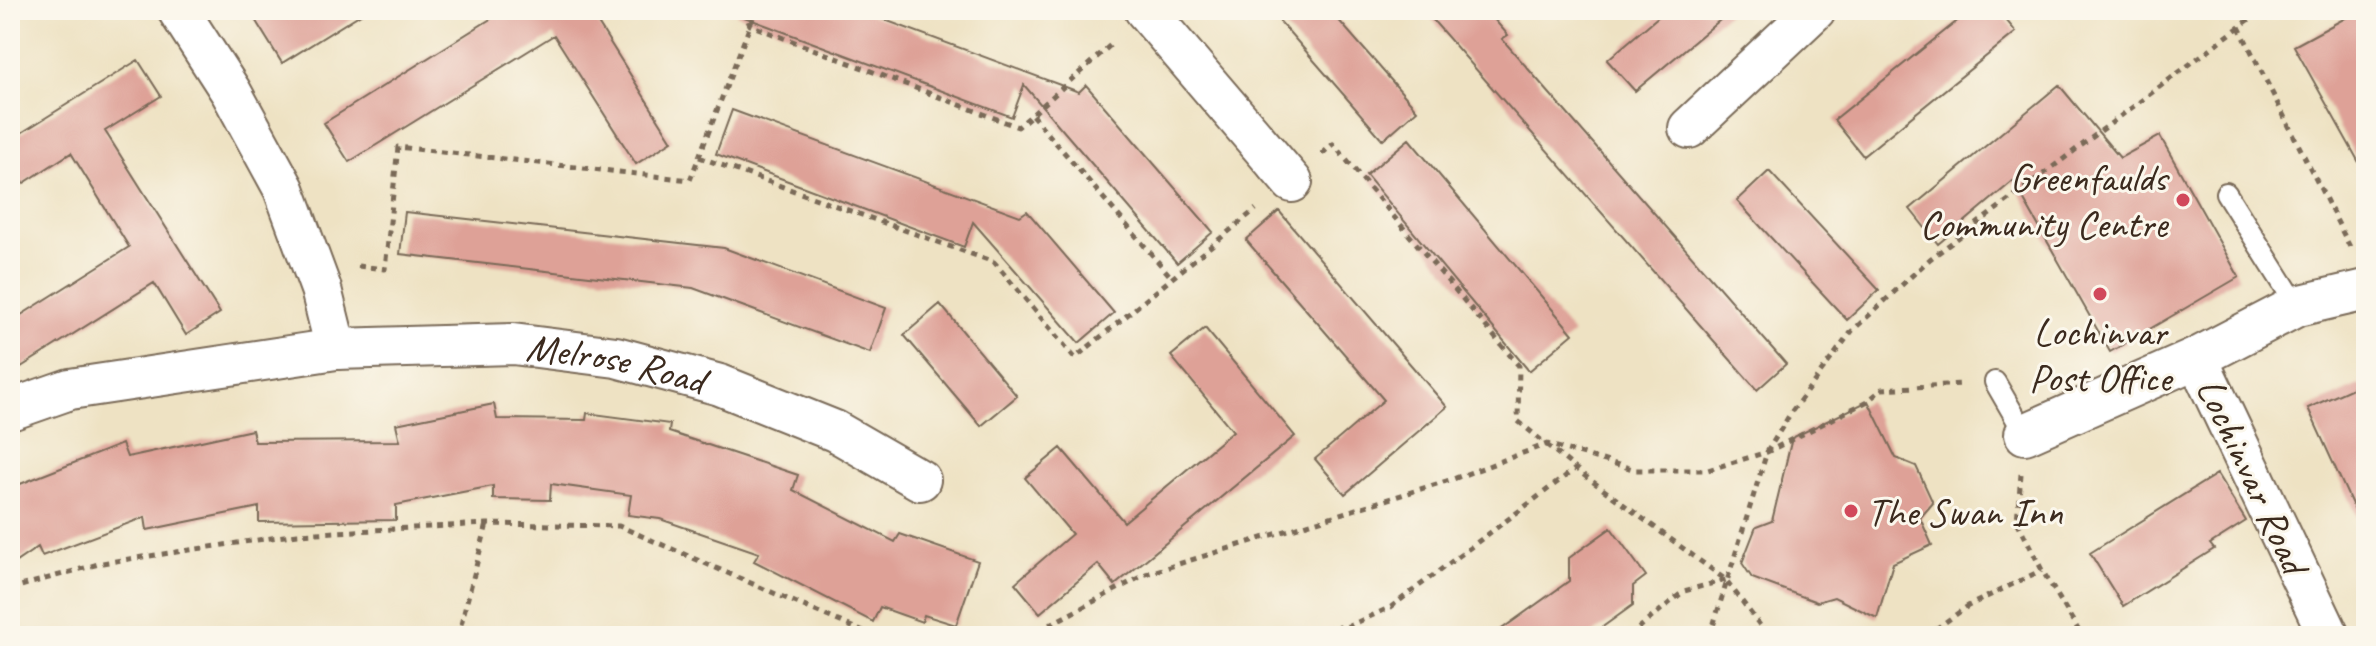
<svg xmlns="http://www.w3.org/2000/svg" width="2376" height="646" viewBox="0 0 2376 646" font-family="Caveat,sans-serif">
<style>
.building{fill:#dea197}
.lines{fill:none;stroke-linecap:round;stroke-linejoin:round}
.lane-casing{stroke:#7a6a58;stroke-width:24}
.street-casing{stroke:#7a6a58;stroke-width:44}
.path{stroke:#7a6a58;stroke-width:5;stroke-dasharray:6 6;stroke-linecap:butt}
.lane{stroke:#fff;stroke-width:20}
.street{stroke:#fff;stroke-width:40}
.poi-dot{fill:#d1495b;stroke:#fbf7ec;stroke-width:3}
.labels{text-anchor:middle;stroke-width:6;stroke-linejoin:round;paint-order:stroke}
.poi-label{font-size:40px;fill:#3b2a1e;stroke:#fbf7ec;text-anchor:end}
.street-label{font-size:40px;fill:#3b2a1e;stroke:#fbf7ec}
</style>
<rect width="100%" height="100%" fill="#fbf7ec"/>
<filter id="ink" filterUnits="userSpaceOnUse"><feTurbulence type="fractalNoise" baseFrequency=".0125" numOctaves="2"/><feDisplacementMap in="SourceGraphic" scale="16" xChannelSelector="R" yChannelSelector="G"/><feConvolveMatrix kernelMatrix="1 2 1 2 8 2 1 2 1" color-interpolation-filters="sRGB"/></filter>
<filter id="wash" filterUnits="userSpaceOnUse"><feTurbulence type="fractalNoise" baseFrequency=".006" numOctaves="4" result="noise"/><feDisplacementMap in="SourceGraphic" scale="32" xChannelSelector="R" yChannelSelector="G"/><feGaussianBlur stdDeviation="1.8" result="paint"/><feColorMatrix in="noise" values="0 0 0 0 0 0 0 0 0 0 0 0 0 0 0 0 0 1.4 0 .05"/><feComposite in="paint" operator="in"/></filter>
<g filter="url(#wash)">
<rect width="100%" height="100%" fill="#eee2c3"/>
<g id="blocks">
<!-- building -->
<path class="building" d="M249,10H367L282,63Z
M505,10H594L591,12L672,141L636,164L554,35L349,162L324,123Z
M737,10H858L1079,92L1086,85L1213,232L1177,263L1024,85L1012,117L736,14Z
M1270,10H1330L1417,110L1383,140Z
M1424,10H1486L1508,35L1502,39L1786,364L1757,390Z
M1666,10H1732L1635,91L1607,60Z
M1971,10H1998L2016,32L1863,156L1834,120Z
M2360,10H2366V175L2294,46Z
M138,60L161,96L105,131L220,313L186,335L154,283L10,374V322L129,247L71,153L10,192V140Z
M2059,85L2120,158L2160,136L2239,277L2110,352L2013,181L1938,244L1910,209Z
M732,110L1020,216L1027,211L1114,313L1079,343L973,222L964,247L716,154Z
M1409,139L1573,334L1529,371L1366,175Z
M1769,171L1879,290L1847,320L1737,201Z
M1279,211L1447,407L1345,494L1315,459L1384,400L1246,240Z
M405,212L724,248L886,308L870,353L693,288L400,254Z
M940,304L1017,396L981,426L904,335Z
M1205,328L1295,436L1115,585L1098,564L1040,613L1015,583L1072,534L1025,478L1061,448L1124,522L1233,431L1171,356Z
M2366,382V535L2308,408Z
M1868,401L1896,458L1916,466L1933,503L1920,518L1932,545L1893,563L1877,618L1834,597L1817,602L1752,578L1742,563L1756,527L1772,521L1792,438Z
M494,404L497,419L586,420L587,413L670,424L669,432L798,475L793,490L895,542L900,534L978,561L956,625L924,615L922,622L880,607L873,622L754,561L759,553L660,519L628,515L631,495L551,484L550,500L493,499V486L396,505V520L259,522V507L147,530L145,517L42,556L38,547L10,566V488L122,444L127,457L252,430L255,442L400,441L396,424Z
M2217,474L2246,521L2210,544L2214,549L2123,606L2090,553Z
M1611,528L1646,576L1633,586V605L1590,636H1492L1569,581V558Z"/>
</g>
</g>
<g filter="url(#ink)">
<use href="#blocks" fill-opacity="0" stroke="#7a6a58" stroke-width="2"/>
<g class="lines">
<defs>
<path id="lane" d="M2226,193L2297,306
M1995,382L2025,434"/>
<g id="street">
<path d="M178,10L231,92L284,189L321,289L336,349"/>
<path d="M1145,10L1292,182"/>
<path d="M1689,128L1815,10"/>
<path d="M2197,358L2329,636"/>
<path id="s1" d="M10,410L70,389L336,349L513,344L616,357L720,385L835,431L920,480"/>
<path d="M2025,434L2197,358L2297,306L2366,290"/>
</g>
</defs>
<!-- lane casing -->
<use href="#lane" class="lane-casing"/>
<!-- street casing -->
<use href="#street" class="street-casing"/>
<!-- path -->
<path class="path" d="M743,10L750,25L1018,127L1114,42
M2239,27L2351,249
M1032,115L1172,278
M1322,154L1333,144L1519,366L1518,421L1581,473L1726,580L1768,636
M699,157L994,262L1075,358L1256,209
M358,266L385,269L398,147L690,180L756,10
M2021,474L2017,521L2042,570L2082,636
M10,589L102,563L298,534L487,524L619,526L873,636
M10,628L19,636
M458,636L487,524
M1028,636L1146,574L1453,479L1547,444L1636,470H1708L1767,452L1868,401L1882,389L1962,384
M1263,636L1349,626L1391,607L1575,469
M1629,636L1684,591L1726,580
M1710,636L1767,452L1792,411L1852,331L1930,259L2262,10
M1926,636L1968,606L2042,570"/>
<!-- lane -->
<use href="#lane" class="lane"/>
<!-- street -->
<use href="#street" class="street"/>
</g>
</g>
<!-- markers -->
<g class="poi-dot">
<circle cx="2183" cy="200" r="8"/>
<circle cx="2100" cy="294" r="8"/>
<circle cx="1851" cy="511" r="8"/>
</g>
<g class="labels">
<!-- poi labels -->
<g class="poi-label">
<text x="2167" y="191">Greenfaulds<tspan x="2167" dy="46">Community Centre</tspan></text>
<text x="2100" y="345" text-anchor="middle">Lochinvar<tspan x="2100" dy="46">Post Office</tspan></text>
<text x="1867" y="525" text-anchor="start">The Swan Inn</text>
</g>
<!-- street labels -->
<g class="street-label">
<text dy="14" stroke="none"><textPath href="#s1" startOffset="614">Melrose Road</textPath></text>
<text transform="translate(2253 475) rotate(65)" y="14">Lochinvar Road</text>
</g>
</g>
<!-- margin -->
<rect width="2376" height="646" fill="none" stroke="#fbf7ec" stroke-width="40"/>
</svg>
